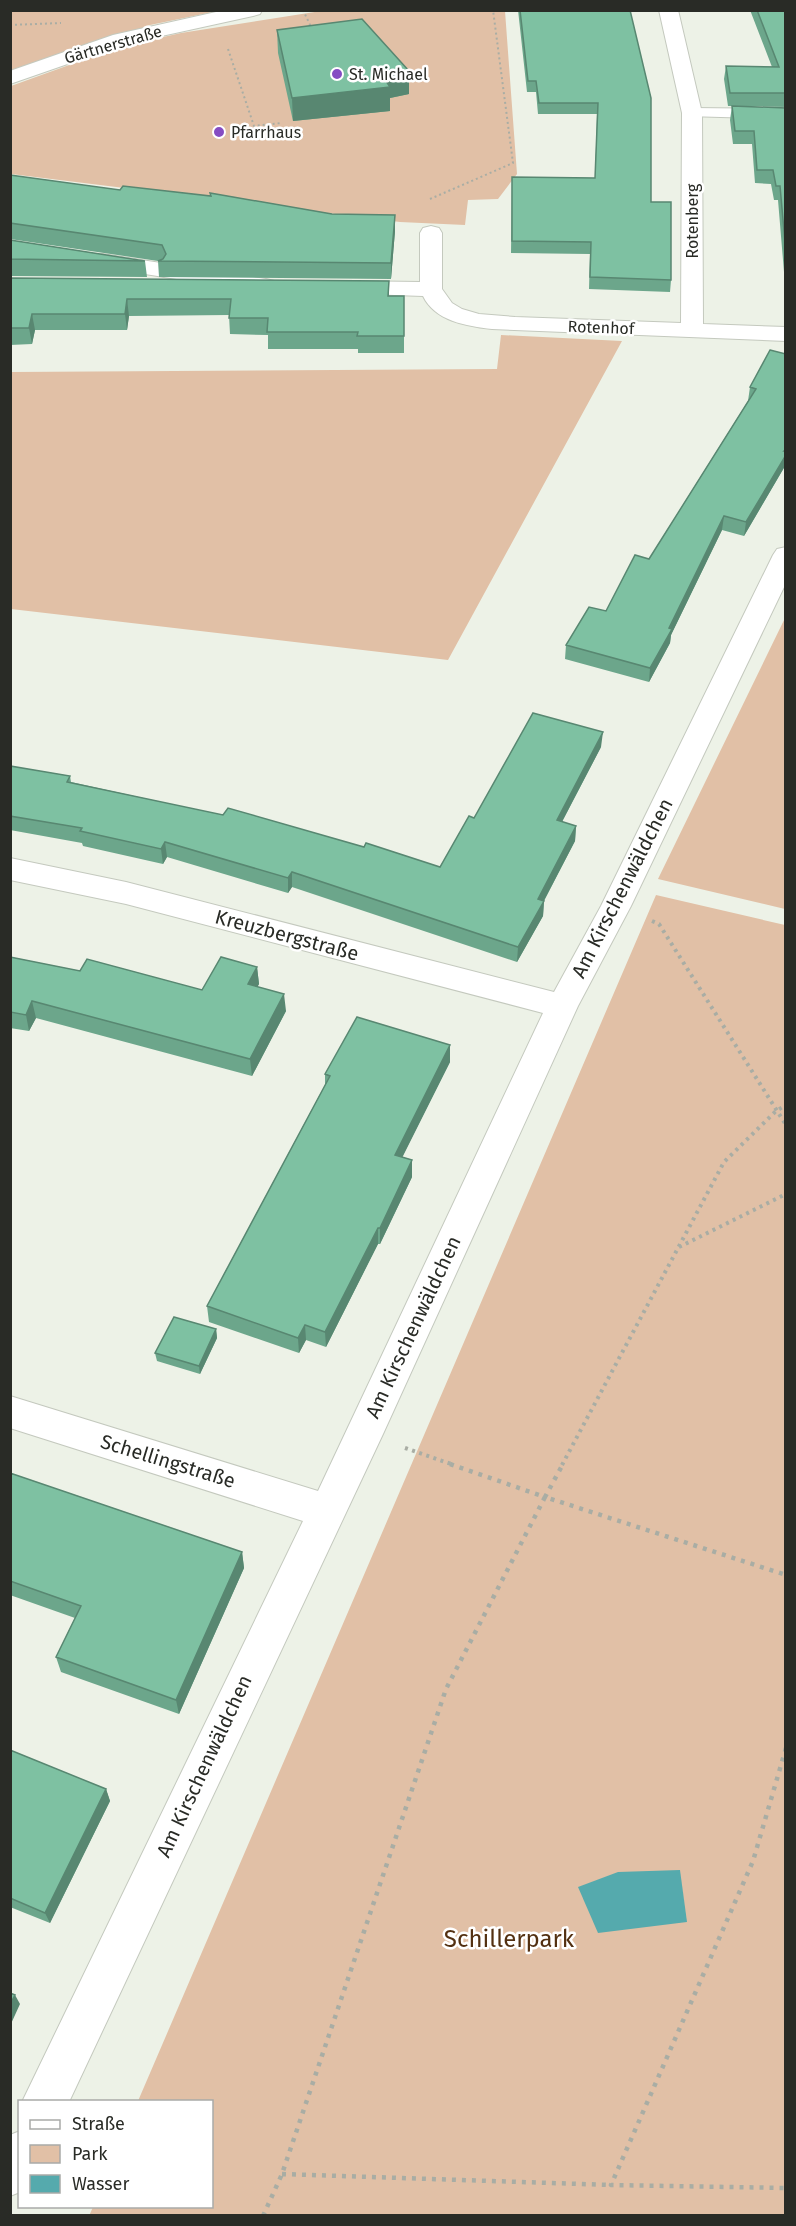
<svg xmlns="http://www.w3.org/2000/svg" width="796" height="2226" viewBox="0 0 796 2226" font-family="'Fira Sans',sans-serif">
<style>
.green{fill:#e1c0a6}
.water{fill:#55aaad}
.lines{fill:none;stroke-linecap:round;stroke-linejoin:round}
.lane-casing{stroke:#c4c9be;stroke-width:2}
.street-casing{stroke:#c4c9be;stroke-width:2}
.path-far2{stroke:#a9ada4;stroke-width:2;stroke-dasharray:2 3;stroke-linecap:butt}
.path-far1{stroke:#a9ada4;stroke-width:4;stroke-dasharray:3 4.5;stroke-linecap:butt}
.path{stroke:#a9ada4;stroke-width:4.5;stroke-dasharray:4 6;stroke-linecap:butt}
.lane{fill:#fff;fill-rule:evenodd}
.street{fill:#fff;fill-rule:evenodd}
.wall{fill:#6ca68b}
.shaded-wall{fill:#588771}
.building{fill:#7ec1a2;stroke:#588771;stroke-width:1.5}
.poi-dot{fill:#854cc3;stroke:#fff;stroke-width:2}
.labels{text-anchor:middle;stroke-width:5;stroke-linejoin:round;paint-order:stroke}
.far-street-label{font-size:16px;fill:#292b26;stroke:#fff}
.far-poi-label{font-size:16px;fill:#292b26;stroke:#fff;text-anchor:start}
.street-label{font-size:20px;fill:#292b26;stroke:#fff}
.near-park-label{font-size:24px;fill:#533011;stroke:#fff}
</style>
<rect width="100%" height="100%" fill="#edf2e7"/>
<!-- green -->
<path class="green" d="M10,11H218L150,25L11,75Z
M321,11H505L517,174L498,199L468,200L465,225L400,222L11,174V86L119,47L181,33Z
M501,335L622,341L448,660L11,609V372L497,369Z
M785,618V909L658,879Z
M656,895L785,925V2215L89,2216L93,2207L212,2206V2102L138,2101Z"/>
<!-- water -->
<path class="water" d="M680,1870L687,1922L598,1933L578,1887L618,1872Z"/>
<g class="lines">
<defs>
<path id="lane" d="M692,108L786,109V119L686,116L684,113L686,110Z"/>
<path id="street" d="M225,10H262L260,14L253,16L125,44L10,84V71L113,35Z
M659,10H678L702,113L703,324L786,327V341L492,329C466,326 435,321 423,296L338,293L335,288L338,283L346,281L420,282V233L423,228L431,226L439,228L442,233V289L452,303L462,309L479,314L515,317L681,323L682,113Z
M102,254L266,279L274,281L277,286L274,291L266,293L94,266L91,261L94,256Z
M786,547V583L631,906L578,1006L383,1434L69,2102H22L303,1521L10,1428V1396L318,1491L543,1013L126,904L10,880V858L126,882L554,992L601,906L773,555L777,549Z
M20,2131V2192L10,2196V2135Z"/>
</defs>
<!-- lane casing -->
<use href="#lane" class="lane-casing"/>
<!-- street casing -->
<use href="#street" class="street-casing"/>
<!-- path-far2 -->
<path class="path-far2" d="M303,10L312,29
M10,25L61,23
M228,49L254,126L281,123
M430,199L513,163L493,10"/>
<!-- path-far1 -->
<path class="path-far1" d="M652,921L659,924L786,1125
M679,1247L786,1194
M405,1448L454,1465
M562,1465L724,1162L776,1111L786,1105"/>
<!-- path -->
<path class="path" d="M450,1464L545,1497L563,1464
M786,1748L753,1861L611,2185L786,2188
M282,2174L611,2185
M263,2216L282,2174L446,1689L545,1497L786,1575"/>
<!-- lane -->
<use href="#lane" class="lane"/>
<!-- street -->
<use href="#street" class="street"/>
</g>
<!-- wall -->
<path class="wall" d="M518,10H630L651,202L671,280L670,292L589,289L590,254L511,253L512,177L595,178L597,114H538L536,92H527Z
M750,10H786V107L728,106L724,79L726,66L772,67Z
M277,30L409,94L390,98V111L293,121L278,53Z
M732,106L786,108V296L778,200H774L771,184L755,183L752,144H733L730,120Z
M10,175L120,190L211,196L210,193L332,214L395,215V231L391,279L159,277L158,261L10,239Z
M10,240L145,261L147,277L10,276Z
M10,278L389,281V296H404V353H358V349H268V335L230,334L229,315L129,316L127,330H35L32,344L10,345Z
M786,353L785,466L744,536L722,530L671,635L670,643L649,682L565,659L566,645L606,611L649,559L748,401L750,387Z
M601,747L562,822L576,826L575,841L544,901L543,916L517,962L292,887L288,893L167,857L163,864L83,846L82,843L10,830V766L70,776L71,782L364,847L440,867L474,818Z
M10,957L80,971L202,990L257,967L259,984L257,987L286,1011L252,1076L36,1018L29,1031L10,1028Z
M450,1045V1062L402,1157L412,1160V1177L380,1244H378L326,1347L306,1340L299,1353L209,1322L207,1306L325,1085V1074Z
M216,1329L217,1338L200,1374L157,1361L155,1353Z
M10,1473L242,1552L244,1568L179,1714L61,1672L56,1657L75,1618L10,1595Z
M10,1750L106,1789L110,1801L50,1923L10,1907Z"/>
<!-- shaded-wall -->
<path class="shaded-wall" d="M409,71V94L390,98V111L293,121L292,98L382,75Z
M395,215V231L391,279V263Z
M127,299L129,316L127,330L125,314Z
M32,314L35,330L32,344L29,328Z
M786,449L785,466L744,536L746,522Z
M724,516L722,530L671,635L670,643L649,682L650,668Z
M603,732L601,747L555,835L557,820Z
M576,826L575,841L539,910L544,901L543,916L517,962L518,947L538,899Z
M165,842L167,857L163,864L161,849Z
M292,872V887L288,893V878Z
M257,967L259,984L250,1001L248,984Z
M284,994L286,1011L252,1076L250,1059Z
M32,1001L36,1018L29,1031L26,1015Z
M450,1045V1062L395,1172V1155Z
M412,1160V1177L380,1244V1228Z
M378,1228V1244L326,1347L325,1332Z
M305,1325L306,1340L299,1353L298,1338Z
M216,1329L217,1338L200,1374L199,1366Z
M242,1552L244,1568L179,1714L176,1700Z
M106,1789L110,1801L50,1923L45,1913Z
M15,1995L20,2004L10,2026V2004Z"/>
<!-- building -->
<path class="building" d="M520,10H630L651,98V202H671V280L590,277L591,242L512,241V177L595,178L598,103H539L536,81H528Z
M757,10H786V93H730L726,66L779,67Z
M362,19L409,71L382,75L390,87L292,98L277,30Z
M732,106L786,108V253L780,186H776L773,170H757L754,131H735Z
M10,175L120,190L123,186L211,196L210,193L332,214L395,215L391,263L158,261L163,259L166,254L162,245L10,223Z
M10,240L145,261L10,259Z
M10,278L389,281L388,296H404V336H357L358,332H267L268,318H229L231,299H127L125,314H32L29,328H10Z
M770,350L786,354V449L784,451H786V455L746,522L724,516L669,628L672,629L650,668L566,645L589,607L606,611L635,555L649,559L756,389L750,387Z
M533,713L603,732L557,820L576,826L538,899L544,901L518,947L292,872L288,878L165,842L161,849L80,831L82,828L10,816V766L70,776L67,782L223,815L228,808L364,847L366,843L440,867L469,816L474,818Z
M10,957L80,971L87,959L202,990L221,957L257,967L248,984L284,994L250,1059L32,1001L26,1015L10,1012Z
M357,1017L450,1045L395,1155L412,1160L380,1228H378L325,1332L305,1325L298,1338L207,1306L330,1076L325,1074Z
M174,1317L216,1329L199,1366L155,1353Z
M10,1473L242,1552L176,1700L56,1657L81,1606L10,1581Z
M10,1750L106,1789L45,1913L10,1898Z
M10,1993L15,1995L10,2004Z"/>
<!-- markers -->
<g class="poi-dot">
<circle cx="337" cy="74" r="6"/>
<circle cx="219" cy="132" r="6"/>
</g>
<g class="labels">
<!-- far-street labels -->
<g class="far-street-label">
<text transform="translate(113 44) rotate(-16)" y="6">Gärtnerstraße</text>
<text transform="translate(692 221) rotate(-90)" y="6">Rotenberg</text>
<text transform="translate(601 327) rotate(2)" y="6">Rotenhof</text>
</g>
<!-- far-poi labels -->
<g class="far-poi-label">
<text x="349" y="80">St. Michael</text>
<text x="231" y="138">Pfarrhaus</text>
</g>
<!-- street labels -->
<g class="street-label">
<text transform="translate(622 888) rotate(-63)" y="7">Am Kirschenwäldchen</text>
<text transform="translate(287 935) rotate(15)" y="7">Kreuzbergstraße</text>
<text transform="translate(413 1327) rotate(-65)" y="7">Am Kirschenwäldchen</text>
<text transform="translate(168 1461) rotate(17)" y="7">Schellingstraße</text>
<text transform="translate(204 1766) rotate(-65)" y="7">Am Kirschenwäldchen</text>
</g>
<!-- near-park labels -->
<g class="near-park-label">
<text x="509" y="1947">Schillerpark</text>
</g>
</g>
<!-- border -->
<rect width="796" height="2226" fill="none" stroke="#292b26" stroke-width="24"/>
<!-- legend -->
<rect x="18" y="2100" width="195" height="108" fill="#ffffff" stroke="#a9aaa8" stroke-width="1.5"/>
<rect x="30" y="2120" width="30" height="9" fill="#ffffff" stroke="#a9aaa8" stroke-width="1.5"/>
<text x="72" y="2130" font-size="18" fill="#292b26">Straße</text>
<rect x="30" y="2145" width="30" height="18" fill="#e1c0a6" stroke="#a9aaa8" stroke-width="1.5"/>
<text x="72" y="2160" font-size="18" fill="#292b26">Park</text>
<rect x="30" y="2175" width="30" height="18" fill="#55aaad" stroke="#a9aaa8" stroke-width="1.5"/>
<text x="72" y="2190" font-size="18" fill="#292b26">Wasser</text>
</svg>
